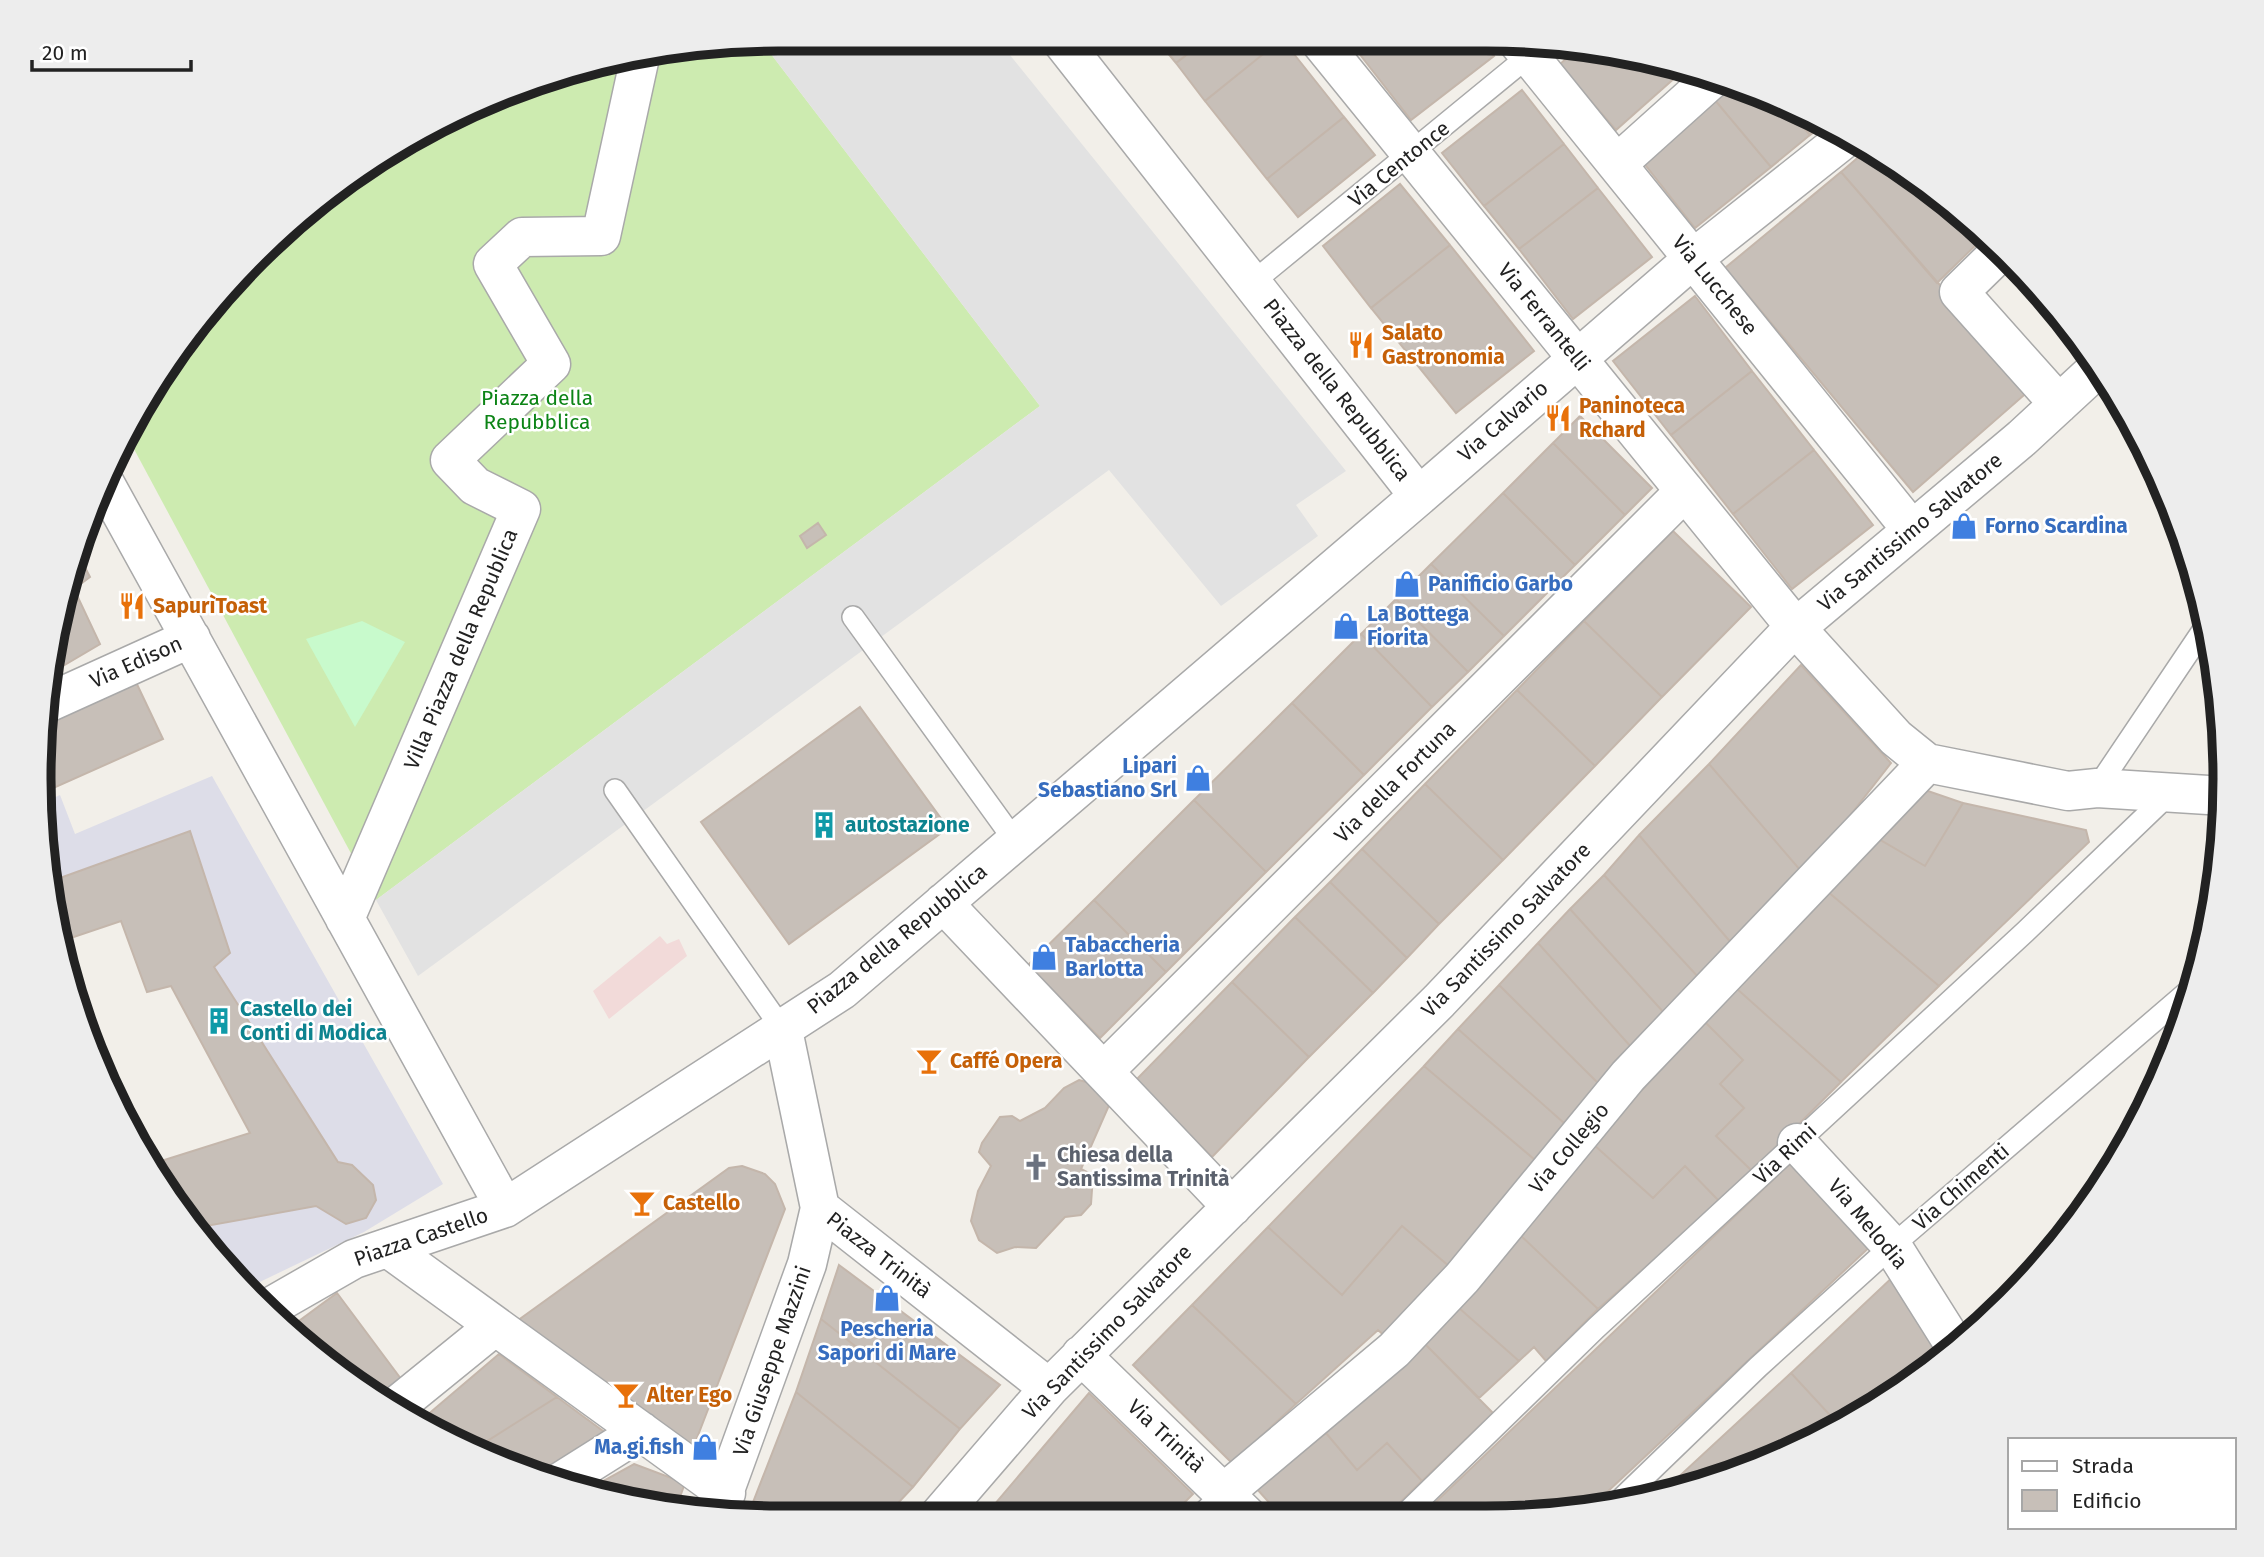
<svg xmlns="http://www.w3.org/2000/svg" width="2264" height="1557" viewBox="0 0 2264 1557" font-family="'Fira Sans',sans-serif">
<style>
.commercial{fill:#f2dad9}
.grass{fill:#cdebb0}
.park{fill:#c8facc}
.parking{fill:#e2e2e2}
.plaza{fill:#dddde8}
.building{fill:#c7bfb8;stroke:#c4b6ab;stroke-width:2}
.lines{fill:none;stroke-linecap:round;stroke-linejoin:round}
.lane-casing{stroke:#a9a9a9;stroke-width:24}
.street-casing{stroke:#a9a9a9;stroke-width:41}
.lane{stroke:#fff;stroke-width:21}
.street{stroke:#fff;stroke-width:38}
.labels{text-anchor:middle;stroke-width:5;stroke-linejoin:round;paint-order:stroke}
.street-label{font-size:21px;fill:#222;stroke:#fff}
.food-label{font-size:21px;font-weight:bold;fill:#c56008;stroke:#fff;text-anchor:start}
.park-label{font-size:21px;fill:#0c8416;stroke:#fff}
.shop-label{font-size:21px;font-weight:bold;fill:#366cbe;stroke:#fff;text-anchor:start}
.culture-label{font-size:21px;font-weight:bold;fill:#0d838f;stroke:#fff;text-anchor:start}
.worship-label{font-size:21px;font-weight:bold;fill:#5b616d;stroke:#fff;text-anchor:start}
.rim{fill:none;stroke:#222;stroke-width:9}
</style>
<rect width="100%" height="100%" fill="#f2efe9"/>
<!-- commercial -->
<path class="commercial" d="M660,936L667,944L679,939L687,956L609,1019L593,991Z"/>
<!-- grass -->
<path class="grass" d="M761,41L1040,406L376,900L127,436L163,368L222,291L368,163L452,115L587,64Z"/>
<!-- park -->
<path class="park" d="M362,621L405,642L355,727L306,639Z"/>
<!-- parking -->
<path class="parking" d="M779,39H997L1346,471L1296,505L1318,536L1221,606L1109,470L418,976L376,900L1040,406L761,41Z"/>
<!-- plaza -->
<path class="plaza" d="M212,776L443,1184L364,1232L245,1289L195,1228L316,1206L346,1224L366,1218L376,1200L373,1185L352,1165L338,1162L214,967L230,953L190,832L49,882L41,804L60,795L75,834Z"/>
<!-- building -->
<path class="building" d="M1156,39H1207L1176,63Z
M1207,39H1282L1205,101L1176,63Z
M1282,39L1344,117L1267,179L1205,101Z
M1357,39H1481L1494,56L1411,120L1351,43Z
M1578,48L1629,53L1686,68L1616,130L1559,65Z
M1733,82L1784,105L1810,135L1771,167L1714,99Z
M1522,90L1564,144L1484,206L1442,153Z
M1714,99L1771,167L1695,228L1643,162Z
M1784,105L1824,124L1810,135Z
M1344,117L1375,155L1298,217L1267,179Z
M1564,144L1598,188L1519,249L1484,206Z
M1869,148L1984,237L1937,283L1841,172Z
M1841,172L2031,389L1913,492L1725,268Z
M1400,184L1450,245L1371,308L1323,246Z
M1598,188L1652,257L1573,319L1519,249Z
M1450,245L1534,351L1456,413L1371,308Z
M1695,296L1752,371L1671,435L1613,361Z
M1752,371L1814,450L1733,514L1671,435Z
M1580,416L1652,488L1625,515L1553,443Z
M1553,443L1625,515L1575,565L1503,493Z
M1814,450L1873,525L1792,589L1733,514Z
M1503,493L1575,565L1504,636L1431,564Z
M818,523L826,535L807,548L800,536Z
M1673,531L1751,607L1662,697L1584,621Z
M79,556L90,577L74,589L100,644L46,676Z
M1431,564L1504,636L1468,672L1396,599Z
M1396,599L1468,672L1432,707L1361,634Z
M1584,621L1662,697L1595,766L1517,690Z
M1361,634L1432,707L1364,775L1292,703Z
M1801,665L1891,763L1834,836L1801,871L1709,764Z
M134,678L163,739L40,794L42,722Z
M1517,690L1595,766L1503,860L1425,784Z
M1292,703L1364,775L1266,872L1194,800Z
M860,707L948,828L789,944L701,822Z
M1709,764L1801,871L1733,945L1639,835Z
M1425,784L1503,860L1439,924L1362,849Z
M1922,789L1963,803L1925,866L1877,838Z
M1194,800L1266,872L1166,972L1094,900Z
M1963,803L2086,830L2089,842L1939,986L1827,891L1877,838L1925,866Z
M190,831L230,953L214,967L338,1162L352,1165L373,1185L376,1200L366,1218L346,1224L316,1206L195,1228L163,1190L115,1106L99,1059L158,1162L250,1133L171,986L147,992L121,921L59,942L53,922L49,882Z
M1639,835L1733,945L1700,979L1604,875Z
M1362,849L1439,924L1407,958L1330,882Z
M1604,875L1700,979L1666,1015L1570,909Z
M1330,882L1407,958L1373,993L1295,917Z
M1827,891L1939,986L1841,1082L1736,988Z
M1094,900L1166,972L1100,1038L1028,965Z
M1570,909L1666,1015L1632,1048L1538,943Z
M1295,917L1373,993L1309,1057L1232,982Z
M1538,943L1632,1048L1599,1084L1499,985Z
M1232,982L1309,1057L1212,1157L1135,1081Z
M1499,985L1599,1084L1564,1123L1458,1029Z
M1736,988L1841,1082L1752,1171L1716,1136L1744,1108L1720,1084L1743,1060L1704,1021Z
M1704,1021L1743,1060L1720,1084L1744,1108L1716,1136L1752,1171L1720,1202L1685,1166L1653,1198L1593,1144Z
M1458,1029L1564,1123L1535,1160L1424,1066Z
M1424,1066L1535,1160L1450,1267L1402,1226L1342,1295L1268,1227Z
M1079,1080L1100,1086L1110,1103L1081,1169L1093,1175L1091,1204L1081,1215L1065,1217L1036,1248L1015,1247L997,1253L979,1240L971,1221L978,1191L991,1166L979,1152L982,1143L1000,1117L1012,1116L1020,1121L1045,1108L1064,1088Z
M1593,1144L1653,1198L1685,1166L1720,1202L1598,1309L1518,1233Z
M1797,1157L1875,1242L1590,1508L1486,1518H1419Z
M742,1166L765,1174L775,1184L785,1209L692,1451L517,1321L729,1168Z
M1402,1226L1450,1267L1387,1338L1378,1330L1296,1404L1192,1305L1268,1227L1342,1295Z
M1518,1233L1598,1309L1546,1361L1534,1347L1519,1361L1459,1308Z
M839,1265L1000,1385L960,1429L821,1319Z
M1897,1273L1950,1349L1897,1394L1840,1426L1791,1373Z
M337,1293L407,1387L385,1403L367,1394L288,1329Z
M1192,1305L1296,1404L1232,1463L1133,1365Z
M1459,1308L1519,1361L1479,1398L1424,1343Z
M821,1319L960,1429L913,1487L796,1392Z
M1424,1343L1493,1413L1422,1481L1387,1443L1357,1470L1326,1433Z
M499,1354L557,1397L473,1450L419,1422Z
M1791,1373L1840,1426L1813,1442L1677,1488L1672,1483Z
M796,1392L913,1487L884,1518H778L758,1517L750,1510Z
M1089,1393L1193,1494L1169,1518H983Z
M557,1397L607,1434L538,1475L495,1462L473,1450Z
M1326,1433L1357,1470L1387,1443L1422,1481L1384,1518H1283L1257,1489Z
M634,1464L685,1483L676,1508L634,1504L587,1490Z"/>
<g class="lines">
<defs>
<path id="lane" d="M1253,282L1536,50
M853,617L1015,841
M2097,788L2208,623
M615,790L783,1030
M1614,1506L1758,1367L1892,1246L2191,989
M1198,1518L1225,1492
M1401,1518L1596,1328L2025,932L2171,792"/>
<path id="street" d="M1318,39L1796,628L1896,738L1927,763L2068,791L2097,788L2224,796
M1518,42L1912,530
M1617,164L1715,76
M2002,250L1959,292L2059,404
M103,480L505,1208
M1419,496L1694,258L1849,135
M43,705L191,638
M943,903L1232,1207
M345,919L521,509L475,486L450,460L551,364L493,264L522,237L601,236L640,57
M783,1030L820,1208L1049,1388
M1104,1071L1685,491
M1797,1143L1892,1246L1955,1346
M388,1248L726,1493
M265,1310L354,1259L505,1208L842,990L1419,496L1060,39
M1081,1355L1249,1518
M394,1408L495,1326
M560,1482L641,1431
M1225,1492L1394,1350L1462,1278L1628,1076L1927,763
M717,1512L807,1264L820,1208
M937,1518L1049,1388L1439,1001L1785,637L2022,438L2100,366"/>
</defs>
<!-- lane casing -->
<use href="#lane" class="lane-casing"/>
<!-- street casing -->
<use href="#street" class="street-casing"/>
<!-- lane -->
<use href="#lane" class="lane"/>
<!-- street -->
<use href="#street" class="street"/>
</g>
<!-- icons -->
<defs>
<symbol id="restaurant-bare" viewBox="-9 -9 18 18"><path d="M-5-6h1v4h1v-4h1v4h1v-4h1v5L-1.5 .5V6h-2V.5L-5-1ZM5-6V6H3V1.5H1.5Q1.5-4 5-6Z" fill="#e8710a" stroke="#fff" stroke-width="2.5" paint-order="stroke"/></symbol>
<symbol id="shop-bare" viewBox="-9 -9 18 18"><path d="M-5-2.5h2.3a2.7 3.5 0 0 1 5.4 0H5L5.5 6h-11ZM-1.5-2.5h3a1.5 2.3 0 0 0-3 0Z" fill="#3f7fe0" stroke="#fff" stroke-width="2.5" paint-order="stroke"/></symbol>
<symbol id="building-bare" viewBox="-9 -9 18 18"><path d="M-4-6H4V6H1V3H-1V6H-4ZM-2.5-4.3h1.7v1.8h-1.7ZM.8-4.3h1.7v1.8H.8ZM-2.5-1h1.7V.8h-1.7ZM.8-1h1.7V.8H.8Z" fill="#0f9aa8" stroke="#fff" stroke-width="2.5" paint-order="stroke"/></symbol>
<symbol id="bar-bare" viewBox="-9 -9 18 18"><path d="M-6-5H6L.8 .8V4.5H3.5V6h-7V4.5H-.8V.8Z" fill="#e8710a" stroke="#fff" stroke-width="2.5" paint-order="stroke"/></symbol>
<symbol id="church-bare" viewBox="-9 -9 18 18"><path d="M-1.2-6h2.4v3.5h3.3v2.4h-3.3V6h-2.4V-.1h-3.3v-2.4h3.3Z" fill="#6b7280" stroke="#fff" stroke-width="2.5" paint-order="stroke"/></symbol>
</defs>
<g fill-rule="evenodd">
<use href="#restaurant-bare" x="1342" y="326" width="38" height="38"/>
<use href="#restaurant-bare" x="1539" y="399" width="38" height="38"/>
<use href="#shop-bare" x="1945" y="507" width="38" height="38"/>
<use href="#shop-bare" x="1388" y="565" width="38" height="38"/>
<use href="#restaurant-bare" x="113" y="587" width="38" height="38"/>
<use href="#shop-bare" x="1327" y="607" width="38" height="38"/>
<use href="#shop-bare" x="1179" y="759" width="38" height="38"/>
<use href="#building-bare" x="805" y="806" width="38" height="38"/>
<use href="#shop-bare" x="1025" y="938" width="38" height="38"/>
<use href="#building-bare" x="200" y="1002" width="38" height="38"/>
<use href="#bar-bare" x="910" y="1042" width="38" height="38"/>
<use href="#church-bare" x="1017" y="1148" width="38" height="38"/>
<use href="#bar-bare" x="623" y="1184" width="38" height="38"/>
<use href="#shop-bare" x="868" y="1279" width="38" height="38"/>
<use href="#bar-bare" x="607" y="1376" width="38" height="38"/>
<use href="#shop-bare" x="686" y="1428" width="38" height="38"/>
</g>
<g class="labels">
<!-- street labels -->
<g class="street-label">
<text transform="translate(1399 164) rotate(-39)" y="7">Via Centonce</text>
<text transform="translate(1715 285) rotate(51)" y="7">Via Lucchese</text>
<text transform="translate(1544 317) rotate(51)" y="7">Via Ferrantelli</text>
<text transform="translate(1337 390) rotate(52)" y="7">Piazza della Repubblica</text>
<text transform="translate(1503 421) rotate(-41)" y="7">Via Calvario</text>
<text transform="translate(1910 532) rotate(-40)" y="7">Via Santissimo Salvatore</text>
<text transform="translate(461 649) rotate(-67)" y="7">Villa Piazza della Republica</text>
<text transform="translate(136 662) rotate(-24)" y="7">Via Edison</text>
<text transform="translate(1395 782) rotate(-45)" y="7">Via della Fortuna</text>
<text transform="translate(1506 930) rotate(-46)" y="7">Via Santissimo Salvatore</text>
<text transform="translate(897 939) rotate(-39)" y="7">Piazza della Repubblica</text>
<text transform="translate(1569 1148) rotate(-50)" y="7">Via Collegio</text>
<text transform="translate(1785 1154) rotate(-43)" y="7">Via Rimi</text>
<text transform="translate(1961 1187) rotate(-41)" y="7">Via Chimenti</text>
<text transform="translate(1868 1224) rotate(50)" y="7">Via Melodia</text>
<text transform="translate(421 1237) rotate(-19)" y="7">Piazza Castello</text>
<text transform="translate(879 1255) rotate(38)" y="7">Piazza Trinità</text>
<text transform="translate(1107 1332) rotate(-46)" y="7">Via Santissimo Salvatore</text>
<text transform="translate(772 1361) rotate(-71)" y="7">Via Giuseppe Mazzini</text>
<text transform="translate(1166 1436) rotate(43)" y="7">Via Trinità</text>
</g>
<!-- food labels -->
<g class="food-label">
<text x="1382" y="340">Salato<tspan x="1382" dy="24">Gastronomia</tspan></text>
<text x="1579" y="413">Paninoteca<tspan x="1579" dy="24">Rchard</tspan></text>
<text x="153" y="613">SapurìToast</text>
<text x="950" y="1068">Caffé Opera</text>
<text x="663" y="1210">Castello</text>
<text x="647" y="1402">Alter Ego</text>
</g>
<!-- park labels -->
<g class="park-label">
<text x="537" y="405">Piazza della<tspan x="537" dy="24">Repubblica</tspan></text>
</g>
<!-- shop labels -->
<g class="shop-label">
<text x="1985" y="533">Forno Scardina</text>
<text x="1428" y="591">Panificio Garbo</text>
<text x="1367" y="621">La Bottega<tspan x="1367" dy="24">Fiorita</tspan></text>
<text x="1177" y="773" text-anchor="end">Lipari<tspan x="1177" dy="24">Sebastiano Srl</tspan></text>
<text x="1065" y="952">Tabaccheria<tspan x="1065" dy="24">Barlotta</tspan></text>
<text x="887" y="1336" text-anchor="middle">Pescheria<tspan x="887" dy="24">Sapori di Mare</tspan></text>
<text x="684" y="1454" text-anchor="end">Ma.gi.fish</text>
</g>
<!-- culture labels -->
<g class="culture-label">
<text x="845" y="832">autostazione</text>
<text x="240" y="1016">Castello dei<tspan x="240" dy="24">Conti di Modica</tspan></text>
</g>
<!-- worship labels -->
<g class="worship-label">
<text x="1057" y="1162">Chiesa della<tspan x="1057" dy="24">Santissima Trinità</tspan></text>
</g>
</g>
<!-- crop -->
<path d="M0 0H2264V1557H0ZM778 51H1486A727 727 0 0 1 2213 778V779A727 727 0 0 1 1486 1506H778A727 727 0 0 1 51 779V778A727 727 0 0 1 778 51Z" fill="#ededed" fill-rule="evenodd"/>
<path class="rim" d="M778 51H1486A727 727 0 0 1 2213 778V779A727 727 0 0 1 1486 1506H778A727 727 0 0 1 51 779V778A727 727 0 0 1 778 51Z"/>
<!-- legend -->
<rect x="2008" y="1438" width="228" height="91" fill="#ffffff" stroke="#a7a7a7" stroke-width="2"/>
<rect x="2022" y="1461" width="35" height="10" fill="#ffffff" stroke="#a7a7a7" stroke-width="2"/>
<text x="2072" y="1473" font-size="21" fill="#222222">Strada</text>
<rect x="2022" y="1490" width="35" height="21" fill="#c7bfb8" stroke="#a7a7a7" stroke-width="2"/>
<text x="2072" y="1508" font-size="21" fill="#222222">Edificio</text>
<!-- scale -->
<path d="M32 60v10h159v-10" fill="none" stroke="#222222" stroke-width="3.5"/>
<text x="42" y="60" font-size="21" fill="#222222" stroke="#ffffff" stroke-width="5" paint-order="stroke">20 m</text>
</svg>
